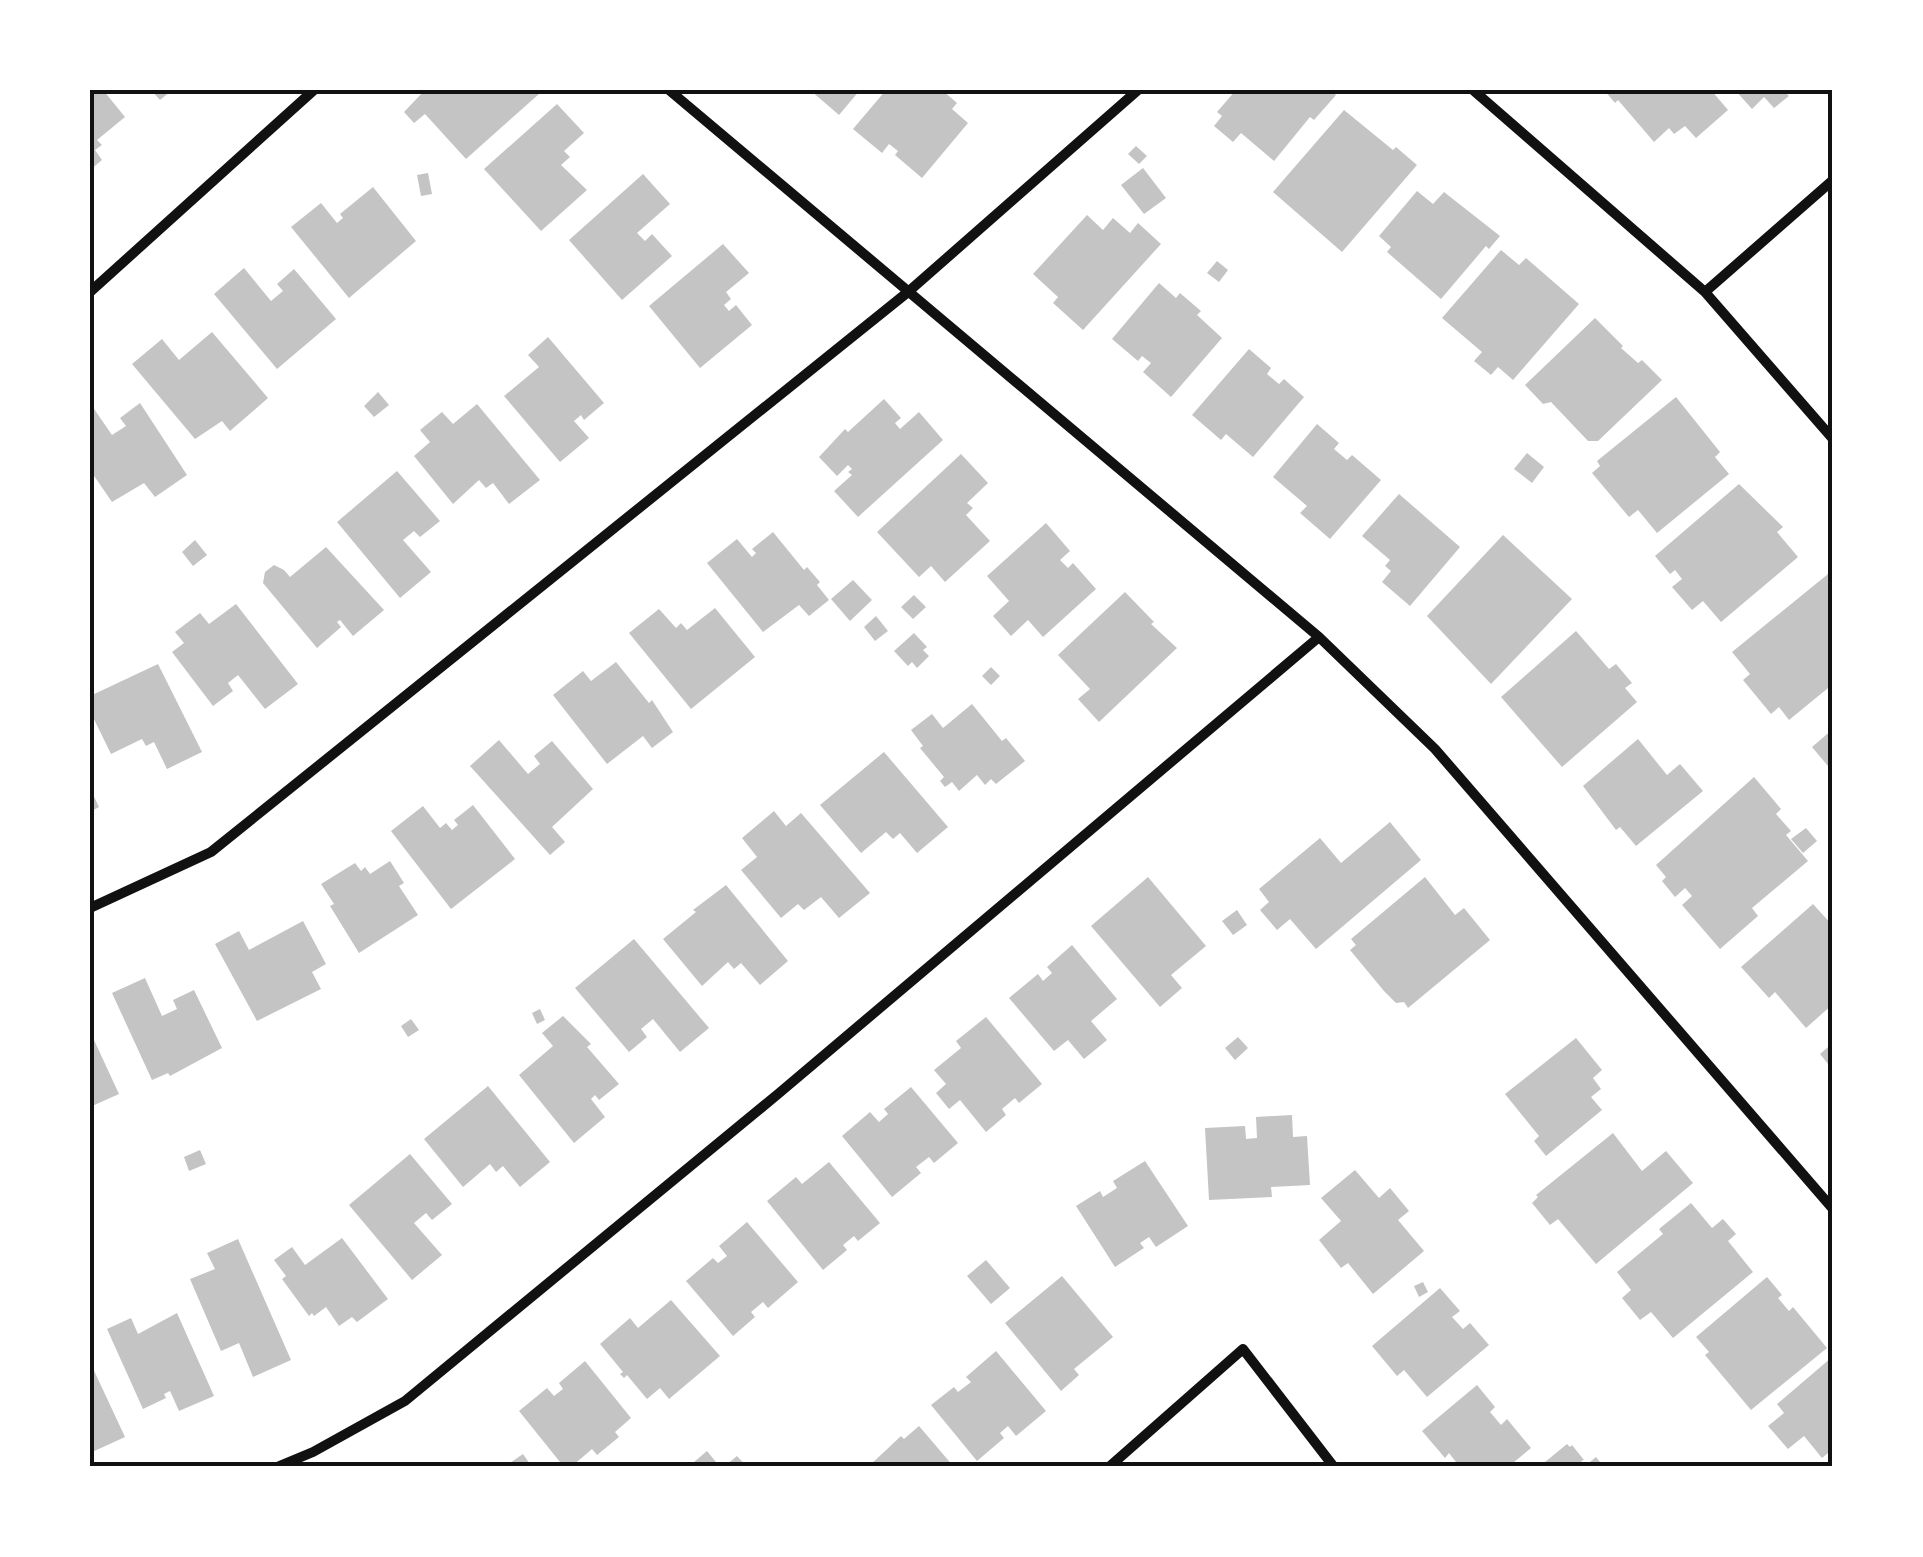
<svg xmlns="http://www.w3.org/2000/svg" width="1923" height="1557" viewBox="0 0 1923 1557" font-family="Cabin,sans-serif">
<style>
.building{fill:#c4c4c4}
.lines{fill:none;stroke-linecap:round;stroke-linejoin:round}
.minor{stroke:#111;stroke-width:10}
.neatline{fill:none;stroke:#111;stroke-width:4}
</style>
<rect width="100%" height="100%" fill="#fff"/>
<!-- building -->
<path class="building" d="M90,90H103L125,117L97,140L102,145L95,150L102,160L90,170Z
M151,90H172L160,100Z
M425,90H536L539,94L466,159L425,114L414,123L404,112Z
M810,90H860L839,115Z
M886,90H929L933,93L942,90L957,103L952,109L968,123L922,178L895,155L898,151L889,144L882,153L853,129Z
M1236,90H1330L1336,95L1314,120L1310,117L1274,161L1241,133L1233,142L1214,126L1222,116L1217,112Z
M1604,90H1711L1728,110L1696,138L1685,126L1674,134L1669,128L1654,142L1618,100L1615,103Z
M1735,90H1790L1786,93L1789,96L1774,108L1764,97L1752,109Z
M557,104L584,133L564,151L570,157L561,165L587,190L541,231L484,169Z
M1344,110L1393,150L1396,147L1417,165L1342,252L1273,192Z
M1136,146L1147,156L1139,164L1128,154Z
M1143,168L1166,198L1144,214L1121,185Z
M428,173L432,194L421,196L417,175Z
M643,174L670,204L637,233L645,241L652,234L672,256L622,300L569,240Z
M373,187L416,241L349,298L291,227L321,203L337,223L343,218L340,214Z
M1417,191L1433,204L1444,192L1500,236L1489,249L1486,246L1441,299L1387,252L1391,247L1379,236Z
M1087,215L1103,230L1113,218L1130,233L1138,223L1161,244L1083,330L1053,303L1058,297L1033,274Z
M723,244L749,273L726,292L731,299L724,305L729,311L736,305L752,325L700,368L649,306Z
M1501,250L1519,265L1526,258L1579,304L1513,380L1498,367L1491,375L1474,361L1482,352L1442,318Z
M1217,261L1228,270L1219,282L1207,273Z
M244,268L271,301L283,291L277,284L294,269L336,319L277,369L214,294Z
M1159,283L1176,298L1180,293L1201,311L1197,315L1222,338L1171,397L1143,372L1151,363L1142,356L1138,361L1112,339Z
M1595,318L1623,346L1621,348L1638,363L1642,360L1662,380L1598,441H1588L1551,402L1543,404L1525,385Z
M212,332L268,398L230,431L222,421L195,439L132,364L162,339L179,360Z
M548,337L604,403L584,420L581,415L574,421L589,438L560,462L504,396L539,367L528,355Z
M1249,349L1271,368L1267,374L1279,384L1284,379L1304,397L1253,457L1226,434L1221,440L1192,415Z
M378,392L389,405L374,417L364,406Z
M1676,397L1720,452L1715,457L1729,474L1657,533L1638,510L1629,517L1592,473L1600,466L1597,461Z
M884,399L901,418L895,423L900,429L919,412L943,440L858,517L834,491L852,475L848,472L852,469L848,465L837,476L819,457L845,429L848,432Z
M90,403L112,435L126,426L120,418L140,403L187,475L155,497L144,483L112,502L90,470Z
M477,404L540,480L509,504L493,483L486,488L479,480L453,504L414,456L430,442L420,430L442,412L453,424Z
M1317,424L1339,443L1334,449L1347,460L1352,455L1381,480L1330,539L1300,513L1307,506L1273,477Z
M1527,453L1544,467L1532,483L1514,469Z
M961,454L988,483L967,503L973,508L966,515L990,541L945,582L931,566L919,577L877,532Z
M397,471L440,521L420,537L414,531L403,540L431,572L400,598L337,522Z
M1739,484L1783,527L1777,532L1798,557L1721,622L1703,601L1692,610L1672,587L1682,579L1675,570L1670,574L1655,556Z
M1399,494L1460,547L1410,606L1382,582L1391,571L1385,566L1390,560L1362,536Z
M1046,523L1070,551L1060,560L1068,568L1073,563L1096,589L1043,637L1028,620L1011,636L993,616L1009,601L987,576Z
M773,532L804,570L807,567L820,582L817,585L829,600L809,616L799,605L763,632L707,563L737,539L752,557L756,553L752,549Z
M1503,535L1572,599L1491,684L1427,616Z
M195,540L207,555L193,566L182,552Z
M326,547L384,610L353,636L340,620L337,622L341,627L317,648L263,583L265,572L274,565L284,570L290,577Z
M1828,574L1833,579V684L1789,720L1779,707L1771,714L1743,680L1750,674L1732,652Z
M853,580L872,600L850,621L831,599Z
M1125,592L1154,622L1151,624L1177,648L1099,722L1078,699L1090,689L1058,655Z
M914,595L926,607L913,619L901,607Z
M236,604L298,684L265,709L238,675L228,683L233,691L213,706L172,652L184,643L175,632L200,613L209,624Z
M715,608L755,657L691,709L629,633L659,609L676,628L681,623L687,630Z
M876,616L888,631L875,641L864,627Z
M1576,631L1609,669L1616,664L1632,683L1625,688L1637,702L1562,767L1501,697Z
M914,633L927,647L923,650L929,656L917,668L912,662L908,666L894,651Z
M616,662L649,703L652,700L673,732L652,748L643,736L607,764L553,695L583,671L591,681Z
M158,664L202,752L167,769L154,742L146,746L142,739L111,754L90,711V696Z
M991,667L1000,676L991,685L982,676Z
M972,704L1002,741L1006,738L1025,761L996,784L991,779L985,785L977,775L959,791L952,782L945,787L940,781L944,777L920,748L923,746L911,730L932,714L943,728Z
M1833,729V772L1812,747Z
M1638,739L1667,775L1680,764L1703,791L1636,846L1620,827L1616,830L1583,786Z
M499,740L528,774L540,764L534,756L552,741L593,789L552,827L565,842L550,855L470,766Z
M884,752L948,827L917,853L900,833L893,839L886,832L861,853L820,805Z
M1754,777L1781,809L1776,814L1791,831L1786,835L1808,861L1752,908L1758,916L1720,949L1682,905L1692,896L1685,888L1675,897L1662,881L1666,877L1656,865Z
M90,788L99,807L90,812Z
M473,805L515,859L451,909L391,831L423,806L440,828L446,823L452,830L458,825L454,820Z
M774,811L786,826L801,813L870,893L839,918L821,897L804,910L798,904L781,918L741,870L757,857L742,838Z
M1390,822L1421,860L1316,949L1290,919L1277,930L1260,910L1269,902L1259,889L1320,838L1341,863Z
M1806,828L1817,841L1803,853L1791,839Z
M390,861L404,883L399,886L418,915L359,953L330,906L334,904L321,884L355,863L361,871L365,867L370,874Z
M1148,877L1206,946L1171,975L1182,988L1160,1007L1091,926Z
M1425,877L1455,915L1464,908L1490,940L1408,1008L1404,1002L1396,1003L1384,991L1350,950L1356,945L1351,939Z
M726,885L788,961L760,985L741,963L734,969L728,962L702,986L663,939L696,912L693,910Z
M1813,904L1833,926V1004L1806,1028L1775,992L1769,998L1741,967Z
M1237,910L1247,925L1233,935L1222,921Z
M303,921L326,964L312,972L321,989L257,1021L215,944L239,931L249,950Z
M634,939L709,1028L680,1052L653,1019L641,1029L647,1037L629,1052L575,988Z
M1072,945L1117,999L1091,1021L1107,1040L1084,1059L1068,1040L1054,1051L1009,998L1038,974L1043,981L1052,973L1047,967Z
M145,978L162,1016L177,1009L173,1000L194,990L222,1048L170,1076L168,1073L152,1080L112,993Z
M540,1009L545,1020L537,1024L532,1013Z
M563,1016L591,1044L587,1047L619,1084L599,1100L595,1095L591,1099L605,1117L574,1143L519,1075L553,1046L542,1033Z
M986,1017L1042,1084L1019,1103L1015,1098L1002,1109L1006,1115L986,1132L960,1100L949,1109L936,1093L946,1084L934,1070L961,1048L956,1041Z
M411,1019L419,1030L408,1037L401,1026Z
M1238,1037L1248,1048L1235,1060L1225,1048Z
M1576,1038L1602,1070L1593,1078L1601,1089L1591,1097L1602,1110L1546,1156L1534,1141L1539,1136L1505,1094Z
M94,1040L119,1094L90,1107V1042Z
M1833,1043V1070L1820,1054Z
M488,1086L550,1162L520,1187L503,1166L496,1172L490,1164L463,1187L424,1139Z
M911,1087L958,1143L934,1163L929,1157L916,1167L921,1173L892,1197L842,1136L870,1112L879,1122L888,1114L884,1109Z
M1292,1115L1293,1137L1307,1136L1310,1185L1271,1187L1272,1197L1209,1200L1205,1128L1245,1126L1246,1139L1257,1138L1256,1117Z
M1613,1133L1642,1171L1666,1151L1693,1183L1596,1264L1558,1219L1550,1225L1532,1203L1538,1197L1536,1195Z
M200,1150L206,1164L189,1171L184,1157Z
M410,1154L452,1204L432,1220L426,1213L414,1223L442,1255L412,1280L349,1205Z
M1145,1161L1188,1226L1156,1247L1149,1237L1140,1243L1144,1248L1115,1267L1076,1206L1100,1191L1103,1197L1117,1188L1113,1181Z
M829,1162L880,1223L858,1241L854,1236L843,1245L847,1250L823,1270L767,1201L796,1177L802,1184Z
M1355,1170L1379,1198L1390,1188L1409,1211L1398,1220L1424,1251L1373,1294L1348,1263L1341,1268L1319,1240L1341,1221L1321,1198Z
M1691,1203L1712,1228L1723,1219L1736,1234L1728,1241L1753,1272L1673,1338L1651,1312L1640,1320L1622,1298L1631,1290L1617,1272L1663,1234L1659,1229Z
M747,1222L798,1282L768,1308L763,1302L751,1312L755,1317L733,1336L686,1281L713,1258L718,1263L727,1256L719,1246Z
M342,1238L388,1299L357,1322L352,1317L339,1326L326,1307L314,1316L312,1313L309,1316L282,1279L286,1276L274,1260L292,1247L305,1265Z
M238,1239L291,1360L253,1377L239,1343L221,1351L190,1279L215,1269L207,1253Z
M986,1260L1010,1288L991,1304L967,1276Z
M1062,1276L1113,1337L1074,1369L1079,1375L1061,1391L1005,1323Z
M1767,1277L1782,1295L1778,1298L1789,1311L1793,1307L1827,1348L1751,1410L1705,1355L1709,1352L1696,1337Z
M1423,1282L1428,1292L1419,1297L1414,1286Z
M1440,1288L1460,1311L1452,1317L1463,1329L1470,1323L1489,1345L1427,1397L1404,1370L1397,1376L1372,1346Z
M671,1300L720,1356L669,1399L660,1388L647,1399L627,1375L624,1378L620,1374L623,1372L600,1344L630,1318L638,1328Z
M177,1313L214,1396L179,1411L170,1391L164,1394L166,1398L143,1409L107,1329L131,1318L138,1334Z
M996,1351L1046,1411L1016,1436L1008,1426L1000,1433L1004,1438L977,1461L931,1405L954,1387L958,1392L971,1382L966,1377Z
M1831,1358L1833,1449L1822,1458L1804,1436L1788,1449L1768,1426L1784,1413L1777,1404Z
M585,1361L631,1418L615,1432L619,1437L597,1455L592,1449L571,1467H564L519,1411L547,1388L554,1396L563,1389L559,1383Z
M90,1362L125,1437L90,1453Z
M1477,1385L1495,1407L1490,1412L1501,1425L1507,1419L1531,1448L1508,1467H1451L1456,1462L1449,1453L1445,1458L1422,1431Z
M919,1426L954,1467H868L901,1436L904,1439Z
M1567,1444L1570,1447L1572,1445L1584,1460L1581,1461L1585,1466L1596,1457L1604,1467H1539Z
M707,1451L716,1462L710,1467H698L694,1462Z
M523,1454L532,1467H504Z
M737,1456L747,1467H728L726,1465Z"/>
<g class="lines">
<!-- minor -->
<path class="minor" d="M669,90L1319,637L1435,749L1833,1209
M1473,90L1705,292L1833,439
M90,292L314,90
M1705,292L1833,180
M90,908L211,852L908,292L1138,90
M277,1467L313,1452L405,1401L778,1094L1319,637
M1109,1467L1243,1349L1334,1467"/>
</g>
<!-- border -->
<rect width="1923" height="1557" fill="none" stroke="#ffffff" stroke-width="185"/>
<rect x="92" y="92" width="1738" height="1372" class="neatline"/>
</svg>
